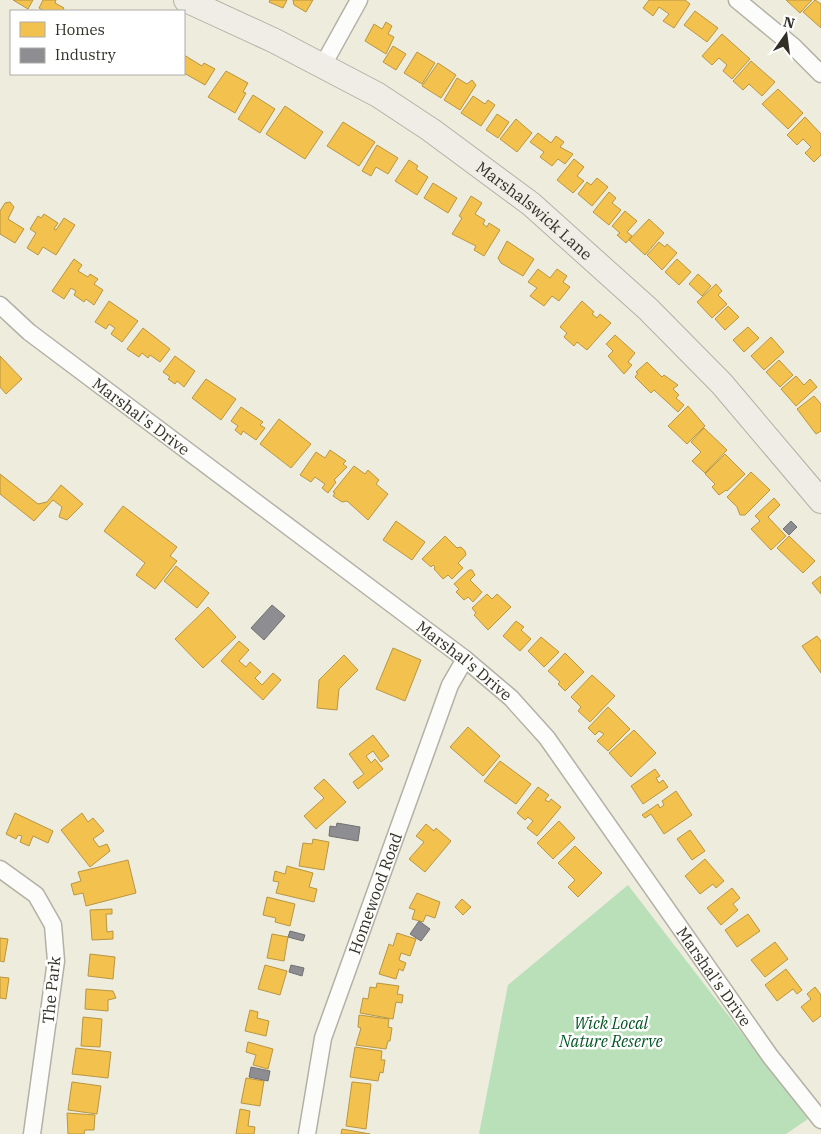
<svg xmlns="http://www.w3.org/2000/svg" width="821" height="1134" viewBox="0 0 821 1134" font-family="'IBM Plex Serif',serif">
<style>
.green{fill:#bae0b9}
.homes{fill:#f2c14e;stroke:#b89642}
.industry{fill:#8d8d92;stroke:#727172}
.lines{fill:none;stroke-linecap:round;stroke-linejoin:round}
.street-casing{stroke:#b3b1a5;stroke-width:19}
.secondary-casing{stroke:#b3b1a5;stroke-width:26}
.street{stroke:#fcfcfa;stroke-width:16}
.secondary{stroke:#efede6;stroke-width:24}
.labels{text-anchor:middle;stroke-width:5;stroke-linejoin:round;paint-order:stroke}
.street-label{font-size:16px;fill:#323026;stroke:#fff}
.park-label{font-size:16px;font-style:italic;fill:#052;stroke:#fff}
</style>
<rect width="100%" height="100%" fill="#eeecdd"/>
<!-- green -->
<path class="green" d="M628,885L808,1119L786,1134H479L508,985Z"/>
<!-- homes -->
<path class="homes" d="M13,0H33L28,9Z
M43,0H56L55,3L64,8L62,11H44L39,8Z
M270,0H287L283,8L269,2Z
M293,0H313L306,12L294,5Z
M649,0H685L690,4L674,28L663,21L669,14L659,7L653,16L643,8Z
M786,0H812L800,13Z
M815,0L821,4V28L803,12Z
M695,11L718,28L707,42L684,25Z
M386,22L392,26L388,34L394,37L386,54L365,41L374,24L382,29Z
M722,34L750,59L732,79L723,71L727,65L719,58L712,65L702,56Z
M393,46L406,54L396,70L383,62Z
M417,52L435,63L422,84L404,73Z
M184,55L202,66L204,63L215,69L205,85L184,73Z
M751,61L775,82L762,96L749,84L743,90L733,81Z
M438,63L456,75L441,98L422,86Z
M226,71L248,83L243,92L246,93L235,113L208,97Z
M457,78L467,84L472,80L476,85L460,110L444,100Z
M778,89L803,113L788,129L762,104Z
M253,95L275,109L260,133L238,119Z
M473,96L485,104L488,100L495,105L481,126L461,113Z
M285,106L323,132L305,159L266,134Z
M497,114L509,122L498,138L486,130Z
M805,117L821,134V155L814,162L805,153L811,147L803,139L797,145L787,135Z
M516,119L532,133L517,152L500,139Z
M343,122L375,142L359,166L327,146Z
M538,133L551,143L556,136L564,142L560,147L573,154L565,164L558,159L552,166L540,157L544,152L530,142Z
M377,145L398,158L388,174L376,167L371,176L362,171Z
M574,159L584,167L577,176L584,181L573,193L557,180Z
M409,160L418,166L416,169L428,177L417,195L395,181Z
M597,178L608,187L592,206L578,194L587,182L591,185Z
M433,183L457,198L448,213L424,198Z
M609,192L616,198L612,203L621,210L609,225L593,212Z
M471,196L482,203L475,214L485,220L483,224L487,227L489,223L500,230L484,256L474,250L476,246L452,234L462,218L459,216Z
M10,202L14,207L8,219L24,229L15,243L0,234V211L5,203Z
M625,211L637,221L627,232L632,236L626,243L617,235L620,233L612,226Z
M44,214L58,223L54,229L56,230L64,218L75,225L56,255L43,247L38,255L27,248L36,233L30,229L38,216L41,218Z
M649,219L664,233L645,255L629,240Z
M507,241L534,259L523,276L501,263L498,258Z
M659,242L665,247L667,244L677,253L662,270L647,255Z
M74,259L82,265L78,271L88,277L90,274L98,279L94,284L103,290L94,305L86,299L84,302L74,295L76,291L71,288L64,299L52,291Z
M677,259L691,272L679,285L665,272Z
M538,269L550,278L557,269L567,276L563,282L570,287L559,301L552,296L544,306L530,296L537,288L528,282Z
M698,274L711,286L702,296L689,284Z
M716,284L722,291L718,295L727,304L712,318L697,302Z
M109,301L138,321L122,342L111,334L115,328L109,324L106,329L95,322Z
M582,301L594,312L592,314L597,318L600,314L611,323L587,350L577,342L574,346L564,337L567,333L560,327Z
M728,306L739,317L725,330L715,319Z
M748,327L759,338L744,352L733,340Z
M143,328L170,349L160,362L150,355L148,358L142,353L139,357L127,349Z
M615,335L635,353L628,362L632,365L624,374L608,356L613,351L606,344Z
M771,337L784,352L764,370L751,356Z
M0,356L22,379L6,394L0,387Z
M175,356L195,371L184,387L177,381L175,384L168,379L170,377L163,372Z
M779,360L793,375L780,387L766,372Z
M647,362L662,377L664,375L678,385L673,389L679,395L676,398L684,405L678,412L654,390L651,393L635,377L638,373L636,372Z
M796,376L804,385L810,379L817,387L796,406L781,389Z
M206,379L236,399L221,420L192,398Z
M814,396L821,404V431L816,434L797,409Z
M688,406L705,426L687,444L668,426Z
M241,407L263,422L260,425L265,428L256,440L243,431L241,435L235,430L238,426L231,421Z
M279,419L311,444L291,468L260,444Z
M704,428L727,450L705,473L692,461L701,452L691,442Z
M330,450L346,461L343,464L347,467L334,480L336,482L328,493L322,488L325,484L315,477L311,482L300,475L316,452L325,458Z
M725,454L745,474L727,491L726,490L719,495L712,487L715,484L705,474Z
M354,466L365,474L368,470L379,480L376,484L388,494L368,520L347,501L342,502L333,496L335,493L333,492Z
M751,472L770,490L745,515H740L737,507L727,497Z
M0,474L38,504L47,502L61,485L83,504L67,520L59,517L62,507L53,500L34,521L0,494Z
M774,498L780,505L768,517L786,536L771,550L751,529L760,521L755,516Z
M123,506L177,547L170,556L177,561L155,589L136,575L145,563L104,531Z
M396,521L425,542L412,560L383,540Z
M445,536L457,548L461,547L465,551L466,555L458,563L463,568L452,579L448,575L443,579L434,569L435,567L433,565L431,567L422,559Z
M789,536L815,561L803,573L777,548Z
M176,566L209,593L197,608L164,581Z
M469,570H472L475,575L470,580L482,592L473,602L468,597L464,600L456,592L459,589L454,584Z
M821,576V594L812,583Z
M487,594L492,599L497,594L511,607L488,630L474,615L476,613L472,608Z
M208,607L236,637L203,668L175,639Z
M516,621L524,627L521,630L531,639L520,651L503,636Z
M817,636L821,641V673L802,646Z
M541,637L559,652L544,667L528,651Z
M239,641L249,650L239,661L246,667L250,662L261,672L255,678L262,685L273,673L281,680L263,700L221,661Z
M393,648L421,660L405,701L376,689Z
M565,653L584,672L565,691L558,684L560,682L548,671Z
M344,655L358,670L339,689L337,710L317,708L319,680Z
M592,675L615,696L590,722L578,711L581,707L571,697Z
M608,707L630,729L608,751L597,741L604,734L599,731L595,735L588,728Z
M468,727L500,756L483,776L450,747Z
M634,730L656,753L631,777L609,753Z
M373,735L389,756L381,762L373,751L366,756L371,763L375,759L383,769L358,789L353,782L364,774L349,754Z
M500,761L531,784L516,804L484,781Z
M655,769L660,776L656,778L659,783L663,780L668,787L643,804L631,786Z
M324,779L346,802L316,829L304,816L324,798L314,788Z
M538,787L549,795L545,800L549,802L551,799L561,807L537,836L527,828L533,821L528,817L525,820L517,813Z
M676,791L692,815L664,834L651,814L645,818L642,815L658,804L660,808L664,805L662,801Z
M15,813L53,831L48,843L33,836L29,846L20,842L22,836L18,835L16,839L6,834Z
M82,813L88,822L93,818L104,831L93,839L99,847L107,844L110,851L90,867L61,830Z
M559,821L575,838L553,859L537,843Z
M426,824L434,831L436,828L451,841L425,872L409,859L424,842L416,836Z
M690,830L705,851L692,860L677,839Z
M313,839L329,842L324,870L299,866L303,843L312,844Z
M575,846L602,873L578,897L568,887L575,880L558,863Z
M705,859L724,881L716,888L713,884L700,894L685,876Z
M128,860L136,893L86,906L83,893L74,895L71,884L81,881L78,872Z
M287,866L313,873L309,887L317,889L314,902L276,893L279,882L273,881L275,871L285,874Z
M732,888L740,898L733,904L738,910L721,925L707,908Z
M417,893L440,902L435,918L426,915L423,922L412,919L415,910L409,908Z
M267,897L295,904L290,926L275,922L276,918L263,915Z
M462,899L471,907L463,915L455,907Z
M112,909V914H106L107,932L113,931V939L92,940L90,910Z
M748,914L760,931L737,947L725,930Z
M397,933L416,939L410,956L401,953L399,960L406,963L403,971L399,969L396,979L379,974L389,944L393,946Z
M272,934L288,937L284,961L267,958Z
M0,938L8,939L4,962L0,961Z
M775,942L788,959L765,977L751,960Z
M90,954L115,957L113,979L88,976Z
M265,965L287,971L280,995L258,989Z
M786,969L802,990L797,994L793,989L777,1001L765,985Z
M0,977L9,978L6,999L0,998Z
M377,983L399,986L397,994L403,995L402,1003L396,1002L393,1019L360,1013L363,998L368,999L370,987L376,988Z
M815,987L821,995V1016L813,1022L801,1007L811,999L807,994Z
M86,989L113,991L116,998L108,1000V1011L85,1009Z
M250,1010L258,1012L257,1018L269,1021L266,1036L245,1031Z
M359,1015L389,1019L388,1027L392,1028L390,1041H388L386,1049L356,1045L361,1028L358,1027Z
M83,1017L102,1019L100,1047L81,1046Z
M248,1042L273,1049L268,1069L253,1065L256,1055L246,1052Z
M355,1047L382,1051L381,1060H385L383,1073L380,1072L378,1081L350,1077Z
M76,1048L111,1052L108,1078L72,1074Z
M246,1078L264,1081L260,1106L241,1103Z
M72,1082L101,1086L97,1114L68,1110Z
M352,1082L371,1084L366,1129L346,1126Z
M240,1109L250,1111L248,1126L255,1127L254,1134H236Z
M67,1113L95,1115L94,1130H85L84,1134H68Z
M342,1129L370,1134H341Z"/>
<!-- industry -->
<path class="industry" d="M791,521L797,527L789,535L783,529Z
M272,605L285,616L264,640L251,628Z
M337,823L360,827L358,841L329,836L330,826L336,827Z
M419,921L430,929L421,941L410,934Z
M290,931L305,935L303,941L288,937Z
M291,965L304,968L302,976L289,972Z
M251,1067L270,1071L268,1081L249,1077Z"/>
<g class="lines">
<defs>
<g id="street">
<path d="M737,0L793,46L821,74"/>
<path d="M323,65L359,0"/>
<path id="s1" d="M0,305L29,332L465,659L511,698L547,738L770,1056L821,1120"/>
<path d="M0,869L36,895L53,925L56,961L32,1134"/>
<path id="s2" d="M307,1134L323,1038L450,685L465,659"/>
</g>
<g id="secondary">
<path id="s3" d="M186,0L275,41L378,95L431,130L531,204L648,309L722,384L821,501"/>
</g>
</defs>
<!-- street casing -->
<use href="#street" class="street-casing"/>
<!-- secondary casing -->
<use href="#secondary" class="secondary-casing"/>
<!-- street -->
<use href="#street" class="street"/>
<!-- secondary -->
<use href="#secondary" class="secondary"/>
</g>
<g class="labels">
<!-- street labels -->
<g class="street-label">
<text dy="6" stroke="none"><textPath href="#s3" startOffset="409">Marshalswick Lane</textPath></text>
<text dy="6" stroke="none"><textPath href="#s1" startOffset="180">Marshal's Drive</textPath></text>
<text dy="6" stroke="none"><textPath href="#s1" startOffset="585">Marshal's Drive</textPath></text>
<text dy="6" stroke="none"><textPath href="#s2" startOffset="251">Homewood Road</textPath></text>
<text dy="6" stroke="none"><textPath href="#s1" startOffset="990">Marshal's Drive</textPath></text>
<text transform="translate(51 990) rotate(-84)" y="6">The Park</text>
</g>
<!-- park labels -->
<g class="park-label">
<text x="611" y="1029">Wick Local<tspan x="611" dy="18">Nature Reserve</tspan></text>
</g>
</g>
<!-- legend -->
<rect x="10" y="10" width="175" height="65" fill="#ffffff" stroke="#adaca8"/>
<rect x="20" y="22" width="25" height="15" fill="#f2c14e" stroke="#adaca8"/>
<text x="55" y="35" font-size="15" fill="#323026">Homes</text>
<rect x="20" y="48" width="25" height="15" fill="#8d8d92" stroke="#adaca8"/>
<text x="55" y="60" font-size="15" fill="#323026">Industry</text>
<!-- north arrow -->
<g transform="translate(786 35) rotate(14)" stroke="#ffffff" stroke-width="4" paint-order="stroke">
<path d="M0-4L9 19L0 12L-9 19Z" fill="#323026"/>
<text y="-8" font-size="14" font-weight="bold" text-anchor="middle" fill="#323026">N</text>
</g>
</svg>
